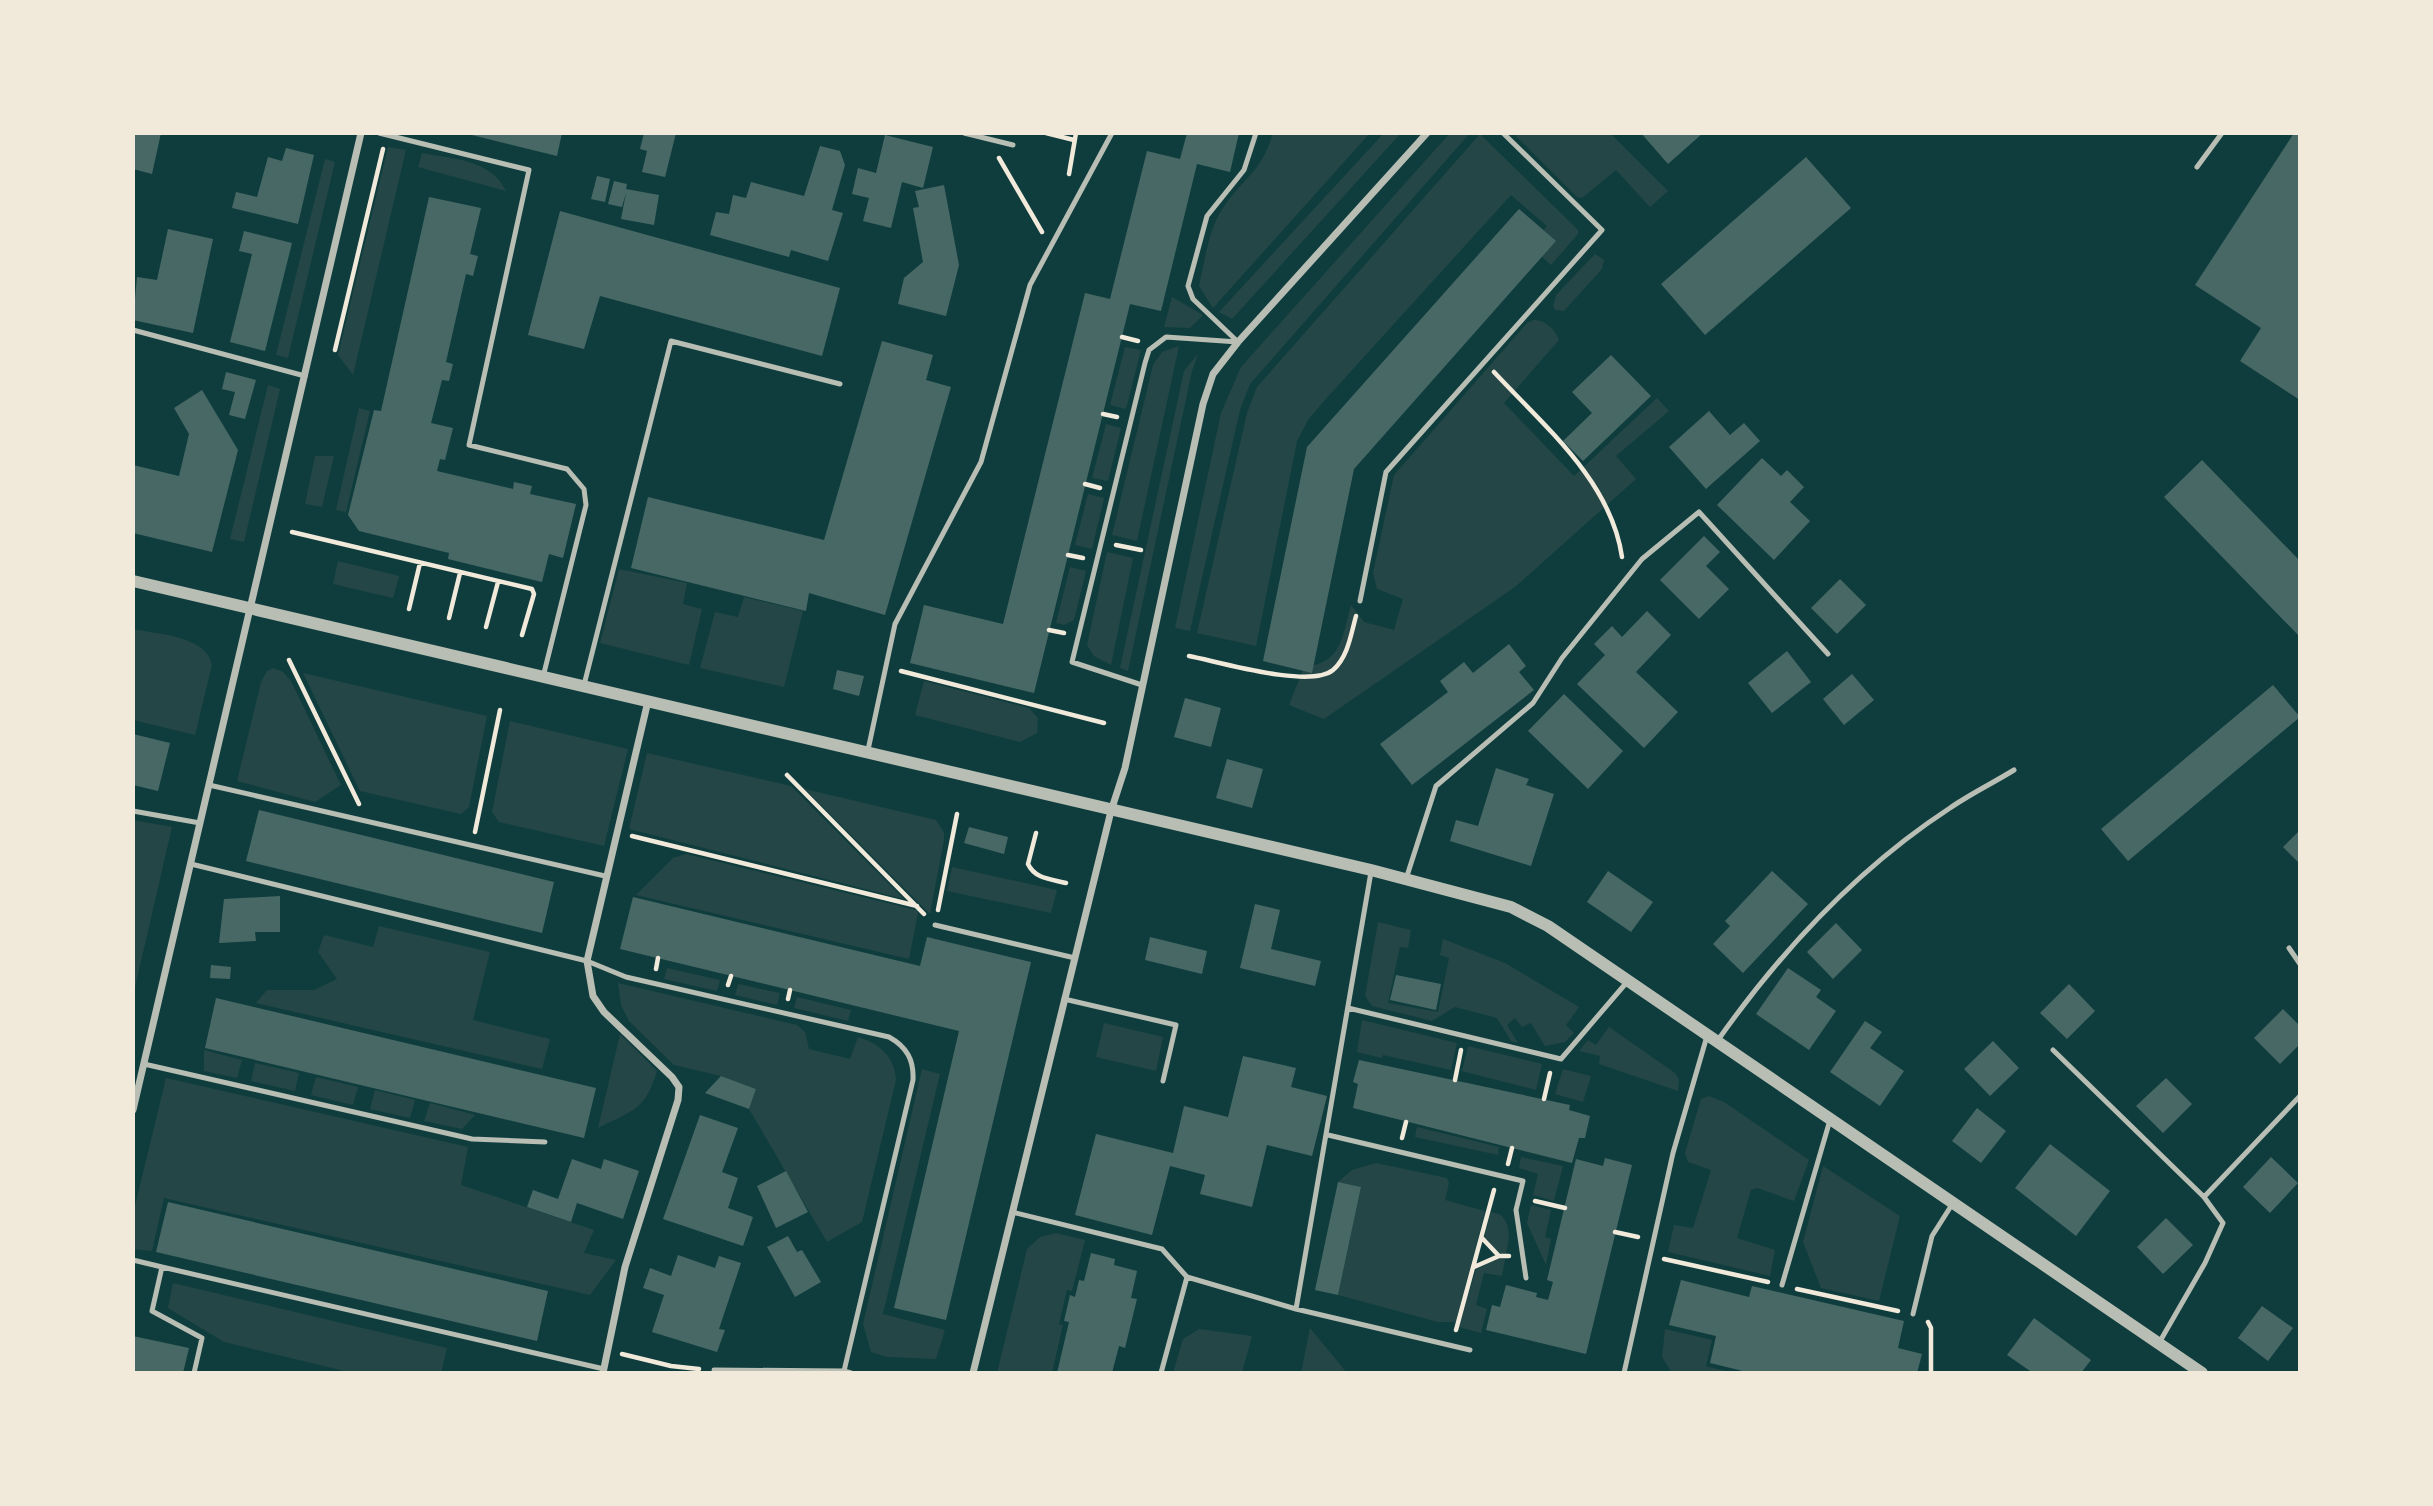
<svg xmlns="http://www.w3.org/2000/svg" width="2433" height="1506" viewBox="0 0 2433 1506" font-family="Commissioner,sans-serif">
<style>
.green{fill:#244646}
.building{fill:#486865}
.lines{fill:none;stroke-linecap:round;stroke-linejoin:round}
.path{stroke:#f1e9da;stroke-width:4.5}
.service{stroke:#b8beb3;stroke-width:5}
.minor{stroke:#b8beb3;stroke-width:7}
.tertiary{stroke:#b8beb3;stroke-width:12}
</style>
<rect width="100%" height="100%" fill="#0f3d3e"/>
<!-- green -->
<path class="green" d="M1273,133H1370L1213,308L1199,286C1205,261 1208,230 1223,208C1244,176 1260,175 1273,133Z
M1384,133H1401L1232,319L1219,312Z
M1450,133H1470L1250,384L1240,410L1190,631L1175,628L1221,413L1241,367Z
M1513,133H1610L1668,191L1650,207L1616,170L1582,198L1577,197Z
M1480,134L1578,230V234L1551,265L1530,246L1547,226L1511,195L1324,401L1308,420L1297,441L1256,646L1197,633L1247,413L1257,387Z
M388,147L406,150L353,375L338,355Z
M422,153C452,159 491,159 506,191L418,167Z
M325,159L335,162L288,358L276,355Z
M1595,254L1604,260L1602,269L1564,311L1555,310L1553,306L1556,295Z
M1172,297L1203,315L1190,328L1164,327Z
M1534,320C1545,320 1556,330 1559,340L1504,403L1574,476L1657,398L1669,411L1616,456L1636,479L1515,587L1324,719L1289,705L1304,667C1342,663 1342,637 1351,605L1364,622L1394,630L1403,599L1377,589L1373,573L1394,475L1527,323Z
M1179,346L1137,541L1112,535L1153,365L1162,352Z
M1125,347L1141,350L1126,409L1110,405Z
M1198,354L1192,371L1128,671L1120,668L1184,371Z
M268,385L280,389L244,542L230,539Z
M359,408L370,411L346,512L336,510Z
M1106,424L1121,428L1108,481L1092,478Z
M315,456H334L322,507L305,504Z
M1088,494L1104,498L1092,549L1075,545Z
M1107,552L1133,558L1111,665L1094,656L1087,645Z
M338,561L399,576L393,598L333,584Z
M1070,567L1086,571L1074,620L1064,625L1056,623Z
M619,569L687,583L683,604L702,609L689,665L600,643Z
M744,597L803,611L784,687L700,668L715,612L738,617Z
M133,629C157,634 207,636 212,665L195,735L133,720Z
M273,668L283,672L291,681L341,785L315,802L237,781L261,682L267,671Z
M303,673L487,716L469,807L461,814L360,791Z
M924,681L1029,708L1038,718L1037,733L1020,742L915,715Z
M510,721L628,749L604,846L499,822L492,812Z
M647,753L791,786L904,899L629,829Z
M805,789L936,820L944,833V840L930,914Z
M133,820L172,827L133,996Z
M686,854L916,910L918,913L909,959L636,895L673,858Z
M952,867L1057,890L1051,913L947,891Z
M1378,922L1411,930L1408,948L1400,947L1388,1003L1438,1012L1449,958L1440,955L1443,939L1505,963L1579,1007L1566,1025L1574,1033L1565,1042L1545,1046L1531,1023L1522,1027L1515,1018L1507,1025L1518,1043L1511,1041L1497,1018L1455,1007L1432,1021L1372,1006L1365,996Z
M379,926L490,952L473,1020L550,1039L542,1069L256,1003L267,990H314L337,979L318,952L324,935L373,947Z
M667,968L720,980L717,991L664,979Z
M618,983L797,1025L805,1032L809,1049L850,1059L858,1037C879,1043 895,1057 896,1080L862,1222L827,1242L749,1109L756,1089L721,1076L674,1065L629,1021L621,1005Z
M738,984L780,993L777,1005L735,995Z
M797,997L851,1010L848,1021L794,1008Z
M1362,1020L1457,1043L1451,1070L1383,1055L1382,1058L1357,1052Z
M1104,1023L1163,1037L1156,1071L1096,1057Z
M1609,1027L1675,1073L1679,1079L1678,1091L1599,1064L1600,1056L1579,1051L1588,1040L1596,1045Z
M620,1034L657,1071C645,1111 633,1110 598,1128Z
M1468,1046L1542,1064L1536,1090L1462,1071Z
M204,1050L242,1060L237,1078L204,1071Z
M255,1063L299,1073L295,1091L251,1081Z
M922,1069L940,1074L883,1314L945,1330L936,1359L887,1357L871,1352L863,1324Z
M1563,1069L1591,1076L1583,1102L1555,1094Z
M316,1077L358,1087L353,1105L311,1095Z
M166,1078L468,1147L461,1185L594,1230L584,1253L616,1260L590,1295L164,1198L152,1251L133,1249V1214Z
M375,1090L415,1100L410,1118L370,1109Z
M1709,1096L1724,1102L1809,1160L1794,1201L1757,1188L1751,1190L1737,1238L1775,1250L1770,1276L1668,1252L1674,1225L1693,1228L1711,1170L1688,1162L1685,1153L1701,1099Z
M430,1103L475,1115L462,1129L424,1121Z
M1417,1127L1499,1147L1498,1155L1415,1137Z
M1521,1157L1563,1166L1554,1201L1533,1195L1538,1174L1519,1168Z
M1376,1163L1447,1178L1449,1183L1445,1200L1485,1211L1456,1322H1438L1338,1295L1361,1187L1338,1182L1352,1170Z
M1823,1166L1900,1216L1879,1301L1821,1288L1803,1242Z
M1531,1205L1551,1210L1545,1237L1551,1239L1546,1265L1527,1223Z
M1491,1212L1501,1215C1512,1227 1509,1239 1506,1254H1501L1484,1237Z
M1056,1233L1085,1240L1072,1291L1067,1290L1059,1324L1063,1325L1052,1373H997L1027,1249L1040,1237Z
M1498,1259H1505L1502,1276L1484,1273L1476,1305L1487,1309L1481,1333L1459,1327L1476,1269Z
M173,1283L447,1348L441,1373H353L224,1342L168,1308Z
M1310,1328L1347,1373H1301Z
M1199,1329L1252,1336L1242,1373H1173L1183,1339Z
M1665,1329L1712,1340L1706,1366L1734,1373H1672L1662,1357Z"/>
<!-- building -->
<path class="building" d="M133,133H161L152,174L133,169Z
M464,133H562L557,156Z
M644,133H676L665,177L642,172L647,151L640,149Z
M1187,133H1239L1230,172L1197,164L1161,311L1130,304L1034,693L910,663L924,605L1003,624L1085,293L1110,299L1147,151L1180,159Z
M1641,133H1703L1668,164Z
M2294,133H2300V400L2240,361L2261,328L2195,285Z
M885,135L933,147L923,188L902,182L891,228L863,221L869,198L852,194L858,168L876,173Z
M820,146L840,151L845,165L832,210L843,213L828,261L791,250L789,257L710,235L716,212L729,214L733,195L746,198L751,182L804,196Z
M286,148L314,155L298,224L232,208L236,192L257,197L268,157L282,161Z
M1806,157L1851,208L1705,335L1661,284Z
M597,176L610,179L605,202L591,199Z
M614,181L627,184L626,189L659,195L654,225L621,219L626,193L622,207L608,204Z
M944,185L959,265L946,316L898,304L904,278L923,262L913,208L919,207L915,191Z
M429,197L481,208L470,254L478,256L473,276L466,274L446,362L453,364L449,381L442,380L431,423L453,428L445,460L440,459L437,471L513,489L514,482L532,486L530,494L576,504L563,558L549,554L542,582L448,559L449,553L359,531L348,515L374,410L381,411Z
M1519,209L1556,241L1354,469L1312,673L1263,661L1307,447Z
M560,211L840,288L822,356L600,296L584,349L528,335Z
M168,229L213,239L193,333L133,320L137,277L157,280Z
M244,231L292,243L265,351L230,342L252,254L239,251Z
M882,341L933,355L926,380L951,387L885,615L809,593L806,611L631,568L648,497L824,540Z
M1611,355L1651,396L1583,461L1563,441L1592,413L1572,392Z
M226,372L256,380L245,419L229,415L235,392L222,389Z
M202,390L238,450L212,552L133,533V465L179,476L189,434L174,408Z
M1709,411L1730,435L1744,423L1760,441L1706,489L1669,447Z
M1762,458L1781,476L1787,470L1804,487L1790,502L1810,521L1774,560L1717,505Z
M2202,460L2300,561V637L2164,497Z
M1704,536L1720,552L1706,566L1729,589L1699,619L1660,580Z
M1840,579L1866,605L1837,634L1811,608Z
M1647,611L1671,635L1636,672L1678,712L1644,748L1577,684L1605,655L1594,644L1612,626L1622,637Z
M1509,644L1526,666L1519,672L1534,690L1412,785L1380,744L1448,692L1440,681L1464,662L1473,673Z
M1787,651L1811,682L1772,713L1748,683Z
M837,670L864,676L859,696L833,689Z
M1852,674L1874,700L1844,725L1823,699Z
M2273,685L2300,717L2128,861L2101,829Z
M1564,694L1623,751L1588,789L1528,731Z
M1185,698L1221,708L1211,747L1174,737Z
M133,734L170,743L158,791L133,785Z
M1227,759L1263,769L1252,808L1216,798Z
M1496,768L1529,779L1526,785L1554,794L1531,866L1450,841L1456,820L1478,826Z
M259,810L554,882L542,933L246,861Z
M969,827L1008,837L1004,854L964,843Z
M2300,830V864L2283,847Z
M1608,871L1653,902L1631,932L1587,902Z
M1772,871L1808,904L1743,973L1713,944L1730,926L1725,921Z
M280,896V932H255L256,941L219,943L224,899Z
M633,897L920,966L927,937L1031,962L946,1320L894,1308L959,1031L620,949Z
M1255,904L1280,910L1271,949L1321,961L1315,986L1240,968Z
M1836,923L1862,950L1833,979L1807,952Z
M1150,937L1207,951L1202,974L1145,960Z
M211,965L231,967L230,979L210,978Z
M1788,968L1821,990L1816,997L1836,1011L1809,1050L1756,1014Z
M1396,975L1441,984L1436,1010L1390,1000Z
M2069,984L2095,1011L2067,1039L2040,1013Z
M216,998L596,1088L584,1138L205,1048Z
M2283,1009L2300,1026V1044L2280,1064L2254,1038Z
M1865,1021L1882,1032L1870,1048L1904,1071L1880,1106L1830,1072Z
M1993,1041L2019,1068L1990,1096L1964,1069Z
M1243,1056L1296,1068L1291,1087L1327,1096L1312,1156L1267,1145L1252,1207L1200,1194L1205,1175L1170,1166L1152,1235L1075,1215L1096,1134L1173,1153L1184,1106L1228,1117Z
M1359,1060L1570,1105L1569,1110L1590,1116L1585,1138H1579L1572,1163L1353,1108L1358,1084L1353,1082Z
M721,1076L756,1089L749,1109L705,1093Z
M2166,1078L2192,1104L2163,1133L2136,1106Z
M1977,1108L2006,1131L1981,1163L1952,1141Z
M700,1115L738,1128L722,1172L738,1178L728,1208L753,1217L743,1246L663,1219Z
M2050,1144L2110,1191L2076,1236L2015,1188Z
M2271,1157L2298,1183L2270,1213L2243,1187Z
M1605,1158L1632,1165L1586,1354L1486,1330L1492,1305L1500,1307L1506,1285L1537,1293L1536,1297L1548,1300L1553,1282L1547,1280L1576,1159L1603,1166Z
M572,1159L601,1169L604,1159L639,1171L623,1219L577,1203L571,1222L527,1207L533,1190L558,1199Z
M786,1171L808,1212L776,1228L757,1186Z
M1338,1182L1361,1187L1338,1295L1315,1290Z
M168,1202L548,1291L537,1341L156,1252Z
M2166,1218L2193,1245L2163,1274L2137,1247Z
M788,1236L797,1252L802,1250L821,1282L795,1297L767,1247Z
M1091,1253L1115,1259L1114,1265L1137,1271L1131,1298L1137,1299L1125,1348L1119,1346L1112,1373H1057L1069,1322L1064,1321L1070,1295L1075,1297L1079,1280L1084,1281Z
M678,1255L715,1268L719,1256L741,1263L719,1329L725,1330L717,1352L652,1332L664,1295L643,1288L650,1268L671,1276Z
M1681,1280L1749,1297L1752,1286L1904,1321L1898,1348L1922,1354L1917,1373H1751L1710,1363L1716,1336L1669,1325Z
M2262,1306L2293,1328L2268,1361L2238,1338Z
M2034,1318L2091,1360L2081,1373H2033L2007,1355Z
M133,1336L189,1348L183,1373H133Z"/>
<g class="lines">
<!-- path -->
<path class="path" d="M1046,133L1074,140
M999,158L1042,232
M1069,174L1076,133
M1122,337L1138,341
M335,350L383,149
M1494,372C1544,426 1611,481 1622,557
M1103,414L1117,417
M1085,484L1100,488
M292,532L532,589L534,594L522,635
M1116,545L1141,550
M1068,555L1083,558
M409,609L420,563
M449,618L460,573
M486,627L498,582
M1049,630L1064,633
M1189,656C1220,662 1310,689 1333,670C1348,657 1351,634 1356,616
M289,660L359,804
M901,671L1104,723
M787,775L924,914
M475,832L500,710
M1036,833L1028,864C1035,879 1051,879 1066,883
M632,836L917,906
M938,910L957,814
M656,969L658,958
M728,985L731,976
M788,999L790,990
M1455,1080L1461,1050
M1544,1099L1550,1073
M1402,1138L1406,1122
M1508,1164L1512,1148
M1535,1201L1565,1208
M1615,1232L1638,1237
M1482,1238L1499,1256
M1664,1259L1768,1282
M1474,1267L1499,1256H1509
M1797,1289L1898,1311
M1928,1322L1931,1328V1373
M1456,1330L1494,1190
M622,1354L671,1366L699,1369"/>
<!-- service -->
<path class="service" d="M379,133L529,170L469,445L567,469L584,489L586,505L543,677
M964,133L1013,145
M2197,167L2222,133
M133,330L305,376
M1238,342L1193,299L1188,286L1207,216L1244,170L1256,133
M1360,601L1386,472L1602,230L1503,133
M584,685L671,341L840,384
M1142,685L1072,662L1145,363L1149,350L1166,337L1238,342
M868,750L895,624L981,462L1030,285L1112,133
M209,785L605,876
M133,811L200,823
M191,864L587,961L626,977L889,1037C907,1047 914,1060 913,1080L844,1371L851,1373
M1406,879L1436,786L1533,703L1562,658L1642,559L1699,512L1828,654
M935,925L1075,958
M2289,948L2300,964
M1064,999L1176,1025L1163,1081
M1348,1008L1561,1059L1627,982
M1718,1040C1781,951 1858,868 1950,808C1970,794 1993,783 2014,770
M2053,1050L2204,1197
M144,1064L472,1139L545,1142
M1328,1135L1523,1181L1516,1210L1526,1278
M1012,1212L1162,1249L1187,1277L1296,1309L1371,872
M133,1260L162,1267L152,1311L202,1338L194,1373
M162,1267L604,1369
M1782,1285L1830,1120
M1296,1309L1470,1350
M1913,1314L1932,1236L1953,1203
M2159,1343L2205,1263L2223,1223L2204,1197L2300,1096
M714,1370L844,1371
M1161,1373L1187,1277
M1624,1373L1673,1153L1707,1036"/>
<!-- minor -->
<path class="minor" d="M133,1110L361,133
M603,1373L625,1267L678,1100L679,1087L672,1077L604,1012L593,996L587,961L648,701
M973,1373L1111,811L1125,768L1203,404L1213,374L1238,342L1427,133"/>
<!-- tertiary -->
<path class="tertiary" d="M133,581L1371,870L1511,907L1548,926L2202,1373"/>
</g>
<!-- border -->
<rect width="2433" height="1506" fill="none" stroke="#f1e9da" stroke-width="270"/>
</svg>
